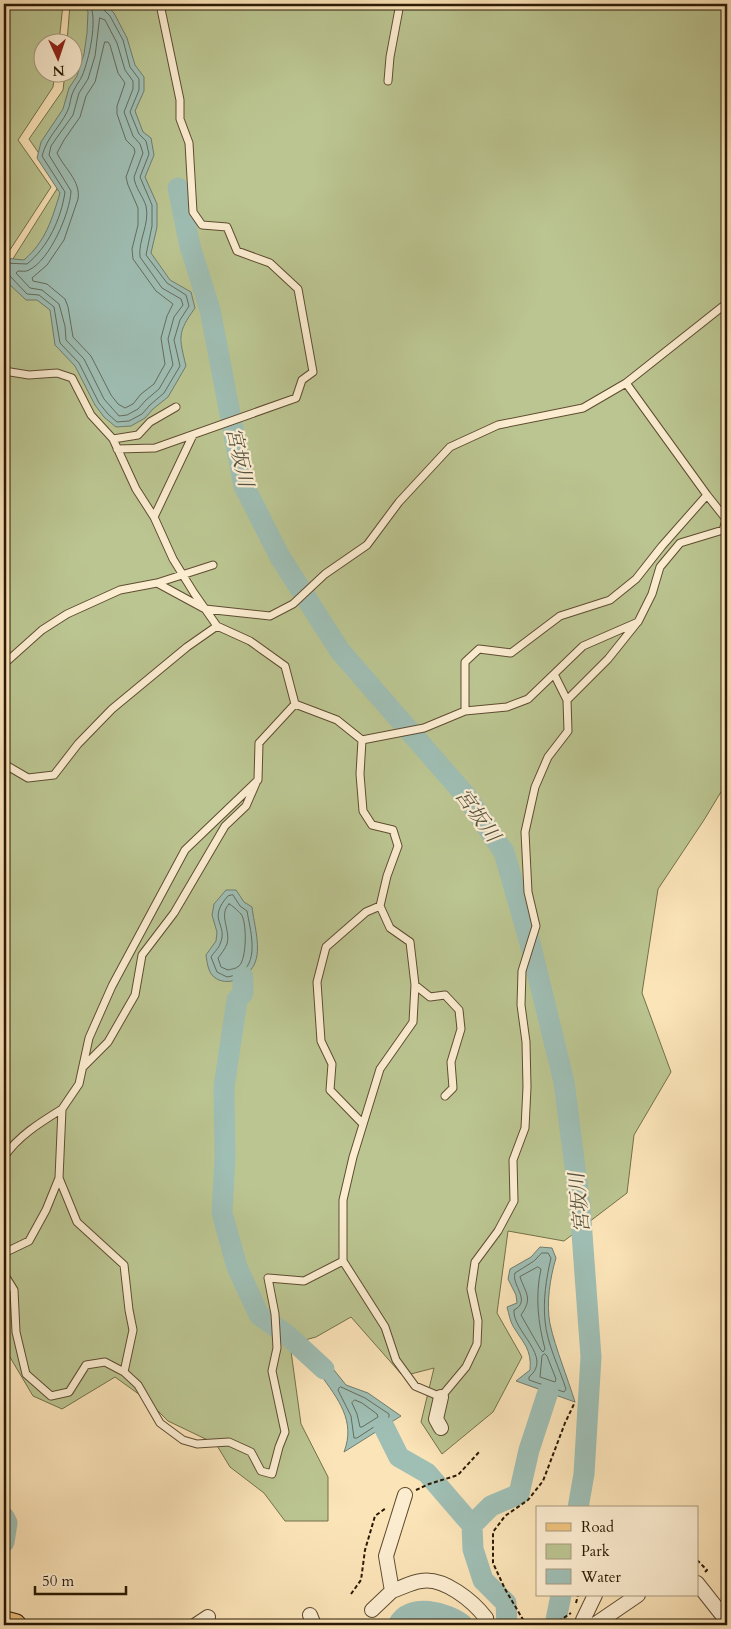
<svg xmlns="http://www.w3.org/2000/svg" width="731" height="1629" viewBox="0 0 731 1629" font-family="Cardo,'Noto Serif JP',serif">
<style>
.green{fill:#bbc591;stroke:#73704a}
.water{fill:#9fbeb4;stroke:#717c6e}
.lines{fill:none;stroke-linecap:round;stroke-linejoin:round}
.shore{stroke:#656c5c;stroke-width:1}
.river{stroke:#9fbeb4;stroke-width:21}
.service-casing{stroke:#5f4c31;stroke-width:9}
.minor-casing{stroke:#5f4c31;stroke-width:16}
.primary-casing{stroke:#2b1a04;stroke-width:24}
.path{stroke:#2b1a04;stroke-width:2;stroke-dasharray:4 2.5;stroke-linecap:butt}
.service{stroke:#fcedd1;stroke-width:7}
.minor{stroke:#fcedd1;stroke-width:14}
.primary{stroke:#eec27c;stroke-width:22}
.labels{text-anchor:middle;stroke-width:4.5;stroke-linejoin:round;paint-order:stroke}
.water-label{font-size:20px;font-style:italic;fill:#545342;stroke:#fcedd1}
</style>
<rect width="100%" height="100%" fill="#fbe4b8"/>
<filter id="stains"><feTurbulence type="fractalNoise" baseFrequency=".004" numOctaves="4"/><feColorMatrix values="0 0 0 0 .2 0 0 0 0 .09 0 0 0 0 .02 0 0 0 .5 -.17"/></filter>
<radialGradient id="worn" r=".72"><stop offset=".6" stop-color="#630" stop-opacity="0"/><stop offset="1" stop-color="#630" stop-opacity=".3"/></radialGradient>
<!-- green -->
<path class="green" d="M4,4H63L59,42H42V72L55,73L53,87L18,140L51,187L4,259Z
M70,4H727V782L704,820L658,889L642,993L671,1072L634,1135L627,1193L564,1241L508,1231L497,1313L522,1357L493,1412L442,1454L421,1422L434,1368L403,1376L351,1317L316,1337L290,1344L301,1424L328,1477V1521H285L264,1493L230,1467L216,1444L168,1421L147,1400L115,1377L62,1409L33,1396L4,1347L6,1297L4,1294V273L60,184L29,139L63,90L65,73L72,72V42H67Z"/>
<!-- water -->
<path class="water" d="M85,4H105L114,13L127,38L135,65L144,77V91L135,111L143,132L151,138L154,155L145,177L157,204V227L151,253L170,280L191,292L195,308C177,333 179,337 186,366L168,397L153,409L145,418L131,426L116,427L104,417L95,405L75,366L55,345L50,310L37,300H26L8,283L4,275V258L24,260C46,241 52,219 60,193L37,158L41,142L63,109L69,88L77,76L84,54L87,33L88,12Z
M226,890H236L244,902L252,907C254,925 262,949 254,965C247,979 226,987 214,977C208,972 207,962 206,955L216,941L217,932L212,915L214,904Z
M540,1247L552,1248L556,1258C550,1278 546,1303 550,1324C556,1350 567,1376 575,1402L516,1381L530,1370C532,1349 523,1343 513,1326C510,1321 509,1314 507,1307L517,1303L516,1295L508,1279L510,1269L531,1257Z
M324,1369L334,1370L346,1385L368,1393L401,1416L344,1452C356,1421 338,1399 320,1374Z"/>
<g class="lines">
<!-- shore -->
<path class="shore" d="M100,18L105,20L117,43L125,70L133,81V89L124,112L133,136L140,144L143,153L134,177C135,188 143,196 146,206C150,224 138,240 140,257L162,288L181,299L183,305L174,317L168,339L173,365L159,389L146,400L138,409L127,415L119,416L104,399L84,359L66,340L65,326L59,304L42,290L30,288L16,273L18,271C22,271 26,272 29,270C50,260 70,213 71,191L49,155L51,146L58,136L73,115L79,93L88,79L95,56Z
M105,42H108L110,45L118,73L125,83L117,106V114L126,140L134,148L135,152L126,177L128,185L138,208V225L132,249L133,259L156,291L173,304L167,316L161,338L165,364L154,384L141,394L133,404L125,408L118,404L111,395L91,356L73,337L68,307L65,299L47,284L33,281L32,278L47,265L64,240L78,199C81,181 64,168 57,153L64,140L80,117L86,96L95,82Z
M4,263L27,264C48,247 61,219 65,192L42,156C47,137 59,128 67,112C71,105 70,96 74,90C76,85 80,81 82,76C89,60 98,20 90,4
M4,274L9,275L27,294L39,295L54,307L60,343L79,363L99,403L108,414L117,422L129,421L142,414L150,405L164,393L180,366L174,340L180,320L189,306L186,295L167,283L146,255L152,226V205L140,177L149,154L146,141L139,134L130,112L139,90V79L130,67L123,40L110,16L102,8V4
M233,895L240,906L247,911C250,929 259,959 242,972C238,975 232,976 227,977L217,972L211,957C214,952 219,948 220,944C229,924 206,920 228,896Z
M229,904C232,905 238,911 241,914C247,921 247,959 239,966C236,969 231,969 228,970L221,967L218,958C221,954 225,949 227,944C231,930 218,915 229,904Z
M542,1253H548L551,1258C546,1279 543,1300 545,1321C547,1344 559,1367 566,1389L564,1392L529,1380V1377C554,1357 512,1331 514,1310C532,1301 511,1285 515,1273L534,1261Z
M538,1267L541,1269C535,1296 538,1323 545,1349L543,1352L541,1350L521,1315C533,1298 526,1294 520,1277Z
M545,1354L547,1356L556,1379L555,1382L540,1377L542,1356Z
M341,1387L365,1398L389,1414V1417L357,1438H354L351,1416L338,1390L339,1388Z
M355,1400L362,1403L377,1414L378,1417L362,1427H360L357,1414L352,1403Z"/>
<!-- river -->
<path class="river" d="M178,188L190,246L210,310L244,486L280,557L340,651L466,796L504,852L530,943L564,1082L580,1206L591,1357L584,1474L578,1508
M243,977V993L237,1000L224,1087L225,1158L222,1213L237,1267L259,1315L287,1335L324,1369
M384,1427L399,1457L427,1473L472,1525L473,1549L483,1580L506,1603L507,1625
M4,1517L7,1523L4,1542
M472,1525L491,1506L519,1494L529,1450L548,1392
M398,1625C409,1602 447,1612 463,1625
M555,1625L561,1595"/>
<defs>
<path id="service" d="M388,81L390,57L399,9L397,4
M4,371L29,375L57,373L72,378L91,415L113,439L136,489L154,517L173,559L194,593L217,626L250,641L285,666L295,704L337,720L362,740L360,774L363,811L372,825L393,830L398,846L387,876L380,906L390,928L410,942L415,985L413,1022L380,1069L353,1157L343,1200V1261L385,1327L396,1360L415,1386L441,1397L466,1367L477,1344L478,1321L471,1289L475,1262L498,1231L514,1201L513,1160L525,1128L527,1087L526,1042L521,1005L522,971L536,926L528,892L525,832L535,787L548,757L568,731L567,700L554,674L583,646L638,622L652,594L660,567L680,543L723,530L727,518
M113,439L138,435L150,422L176,407
M117,449L155,448L296,398L302,380L313,372L298,289L270,263L237,251L227,227L202,225L193,212L189,143L180,119V100L161,9L158,4
M707,495L626,383L727,303
M154,517L193,435
M213,565L157,583L205,609L270,616L293,604L325,574L367,545L399,502L450,447L498,425L583,408L626,383
M4,664L42,630L67,614L120,590L157,583
M554,674L528,699L507,707L465,711V662L479,649L511,653L560,616L610,600L636,579L662,546L707,495L726,519
M567,700L608,659L636,624
M295,704L259,743L258,780L185,850L112,986L89,1038L79,1084L62,1109L59,1178L77,1222L124,1265L129,1310L133,1330L124,1372L138,1385L160,1423L183,1440L197,1444L229,1442L251,1452L261,1471L272,1474L279,1447L285,1432L272,1371L277,1348L275,1314L268,1278L304,1281L343,1261
M362,740L424,728L465,711
M4,764L28,778L54,775L78,744L112,709L187,647L217,626
M415,985L430,997L445,995L459,1010L461,1029L451,1062L453,1088L445,1096
M84,1066L108,1042L135,995L142,955L174,913L225,826L246,806L256,783
M363,1124L330,1090L332,1064L321,1041L317,982L326,947L366,912L380,906
M4,1157C18,1136 41,1122 62,1109
M4,1253L29,1241L46,1210L59,1178
M4,1274L14,1290L16,1332L26,1374L51,1396L69,1392L86,1365L105,1362L124,1372"/>
<path id="minor" d="M441,1428L436,1419L441,1397
M405,1495L386,1556L392,1591C401,1588 412,1582 421,1581C444,1577 473,1601 486,1618L482,1625
M697,1583L727,1621
M372,1610L392,1591
M310,1615L314,1625
M196,1625L208,1617
M588,1625L583,1620L595,1595
M594,1625L638,1595"/>
<path id="primary" d="M4,1622L15,1625"/>
</defs>
<!-- service casing -->
<use href="#service" class="service-casing"/>
<!-- minor casing -->
<use href="#minor" class="minor-casing"/>
<!-- primary casing -->
<use href="#primary" class="primary-casing"/>
<!-- path -->
<path class="path" d="M416,1490L429,1484L458,1475L480,1451
M697,1560L707,1570L705,1572
M351,1594L361,1580L365,1550L375,1516L386,1508
M576,1603L578,1595
M528,1625L525,1623L505,1589L493,1563V1532L505,1516L528,1500L543,1481L565,1423L575,1402
M553,1625L571,1613"/>
<!-- service -->
<use href="#service" class="service"/>
<!-- minor -->
<use href="#minor" class="minor"/>
<!-- primary -->
<use href="#primary" class="primary"/>
</g>
<g class="labels">
<!-- water labels -->
<g class="water-label">
<text transform="translate(240 457) rotate(77)" y="7">宮坂川</text>
<text transform="translate(478 815) rotate(54)" y="7">宮坂川</text>
<text transform="translate(579 1203) rotate(-96)" y="7">宮坂川</text>
</g>
</g>
<!-- margin -->
<rect width="731" height="1629" fill="none" stroke="#fbe4b8" stroke-width="20"/>
<rect x="5" y="5" width="721" height="1619" fill="none" stroke="#2b1a04" stroke-width="2.5"/>
<rect x="10" y="10" width="711" height="1609" fill="none" stroke="#2b1a04"/>
<!-- legend -->
<rect x="536" y="1506" width="162" height="90" fill="#fcedd1" stroke="#a8997f"/>
<rect x="546" y="1523" width="25" height="8" fill="#eec27c" stroke="#a8997f"/>
<text x="581" y="1532" font-size="15" fill="#2b1a04">Road</text>
<rect x="546" y="1544" width="25" height="15" fill="#bbc591" stroke="#a8997f"/>
<text x="581" y="1556" font-size="15" fill="#2b1a04">Park</text>
<rect x="546" y="1569" width="25" height="15" fill="#9fbeb4" stroke="#a8997f"/>
<text x="581" y="1582" font-size="15" fill="#2b1a04">Water</text>
<!-- north arrow -->
<g transform="translate(58 58) rotate(177)"><circle r="24" fill="#fcedd1" stroke="#a8997f"/>
<path d="M0-4L9 19L0 12L-9 19Z" fill="#8f2418"/>
<text y="-8" font-size="14" font-weight="bold" text-anchor="middle" fill="#2b1a04">N</text>
</g>
<!-- scale -->
<path d="M35 1586v8h91v-8" fill="none" stroke="#2b1a04" stroke-width="2.5"/>
<text x="42" y="1586" font-size="15" fill="#2b1a04" stroke="#fcedd1" stroke-width="4" paint-order="stroke">50 m</text>
<rect width="100%" height="100%" filter="url(#stains)"/>
<rect width="100%" height="100%" fill="url(#worn)"/>
</svg>
